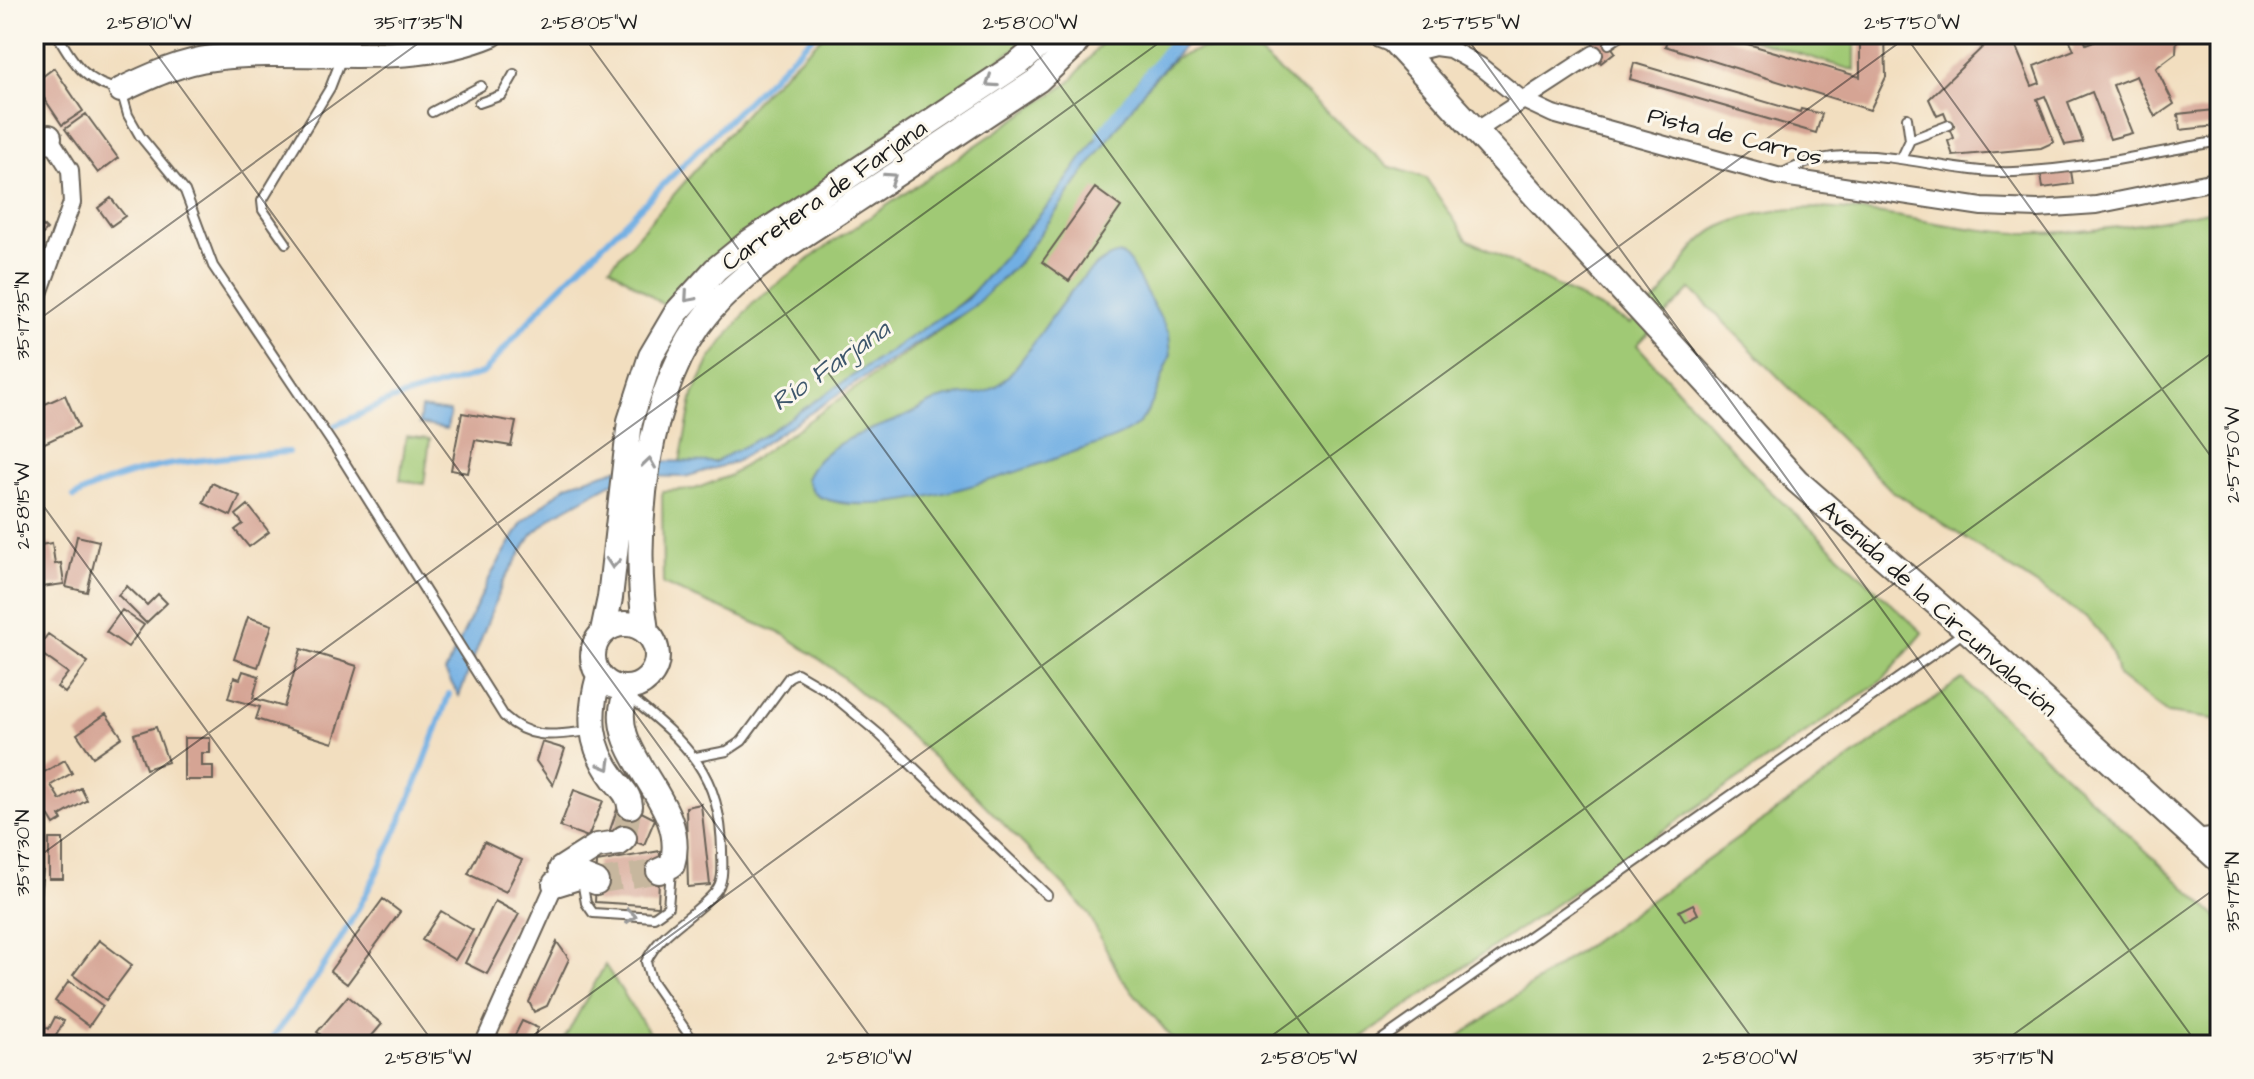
<svg xmlns="http://www.w3.org/2000/svg" width="2254" height="1079" viewBox="0 0 2254 1079" font-family="'Architects Daughter',sans-serif">
<style>
.green{fill:#a0c975;stroke:#5e7248;stroke-width:2}
.water{fill:#71afe3;stroke:#466680;stroke-width:2}
.lines{fill:none;stroke-linecap:round;stroke-linejoin:round}
.stream{stroke:#71afe3;stroke-width:6}
.building{fill:#d5a494}
.secondary-tunnel{stroke:#c7b79e;stroke-width:24;stroke-dasharray:24 12;stroke-linecap:butt}
.lane-casing{stroke:#676055;stroke-width:12}
.street-casing{stroke:#676055;stroke-width:20}
.secondary-casing{stroke:#676055;stroke-width:28}
.lane{stroke:#fff;stroke-width:8}
.street{stroke:#fff;stroke-width:16}
.secondary{stroke:#fff;stroke-width:24}
.oneway{stroke:#999}
.ticks{fill:none;stroke:#1c1c1c;stroke-width:2;stroke-opacity:0.45}
.labels{text-anchor:middle;stroke-width:6;stroke-linejoin:round;paint-order:stroke}
.street-label{font-size:24px;fill:#1c1c1c;stroke:#fbf7ec}
.water-label{font-size:26px;font-style:italic;fill:#3e576c;stroke:#fbf7ec}
.neatline{fill:none;stroke:#1c1c1c;stroke-width:3}
.ticks-label{font-size:20px;text-anchor:middle;fill:#1c1c1c}
</style>
<rect width="100%" height="100%" fill="#fbf7ec"/>
<filter id="ink" filterUnits="userSpaceOnUse"><feTurbulence type="fractalNoise" baseFrequency=".0125" numOctaves="2"/><feDisplacementMap in="SourceGraphic" scale="16" xChannelSelector="R" yChannelSelector="G"/><feConvolveMatrix kernelMatrix="1 2 1 2 8 2 1 2 1" color-interpolation-filters="sRGB"/></filter>
<filter id="wash" filterUnits="userSpaceOnUse"><feTurbulence type="fractalNoise" baseFrequency=".006" numOctaves="4" result="noise"/><feDisplacementMap in="SourceGraphic" scale="32" xChannelSelector="R" yChannelSelector="G"/><feGaussianBlur stdDeviation="1.8" result="paint"/><feColorMatrix in="noise" values="0 0 0 0 0 0 0 0 0 0 0 0 0 0 0 0 0 1.4 0 .05"/><feComposite in="paint" operator="in"/></filter>
<g filter="url(#wash)">
<rect width="100%" height="100%" fill="#f2debf"/>
<!-- green -->
<path class="green" d="M825,34H1036L728,249L665,306L610,267L763,93Z
M1109,34H1177C1118,101 1075,180 1017,248C951,326 831,393 744,449L714,462L679,467L693,395L710,359L753,303L821,250L1070,82Z
M1735,34H1855V71Z
M1202,48L1259,53L1388,166L1426,178L1467,239L1630,324C1640,315 1652,306 1661,295C1680,271 1692,241 1720,227C1819,181 1931,234 2033,233C2094,233 2161,222 2220,208V720L2167,713L2118,676C2114,651 2105,636 2087,618L1891,490L1691,289L1637,345L1766,487L1923,633L1883,680L1350,1045H1178L1121,978L1088,913L1066,888L976,796L901,728L832,668L784,635L663,584L662,491L695,489L729,476L974,306L1021,260L1147,86L1175,58Z
M406,436L430,439L424,484L400,480Z
M1962,679L2220,920V1045H1447Z
M605,965L657,1045H561Z"/>
<!-- water -->
<path class="water" d="M1178,34H1195L1147,86L1021,260L974,306L735,462L685,477L640,476L610,484L556,514L532,535L503,582L459,696L445,672L491,575L522,523L567,485L642,461L715,462L763,436L967,299L1051,202L1134,85Z
M1122,254L1130,263L1169,333L1171,355C1161,377 1154,410 1136,426C1119,439 1094,445 1074,452C1015,473 880,523 820,497C813,494 809,486 806,479C821,442 868,432 901,418C914,413 926,404 940,399C960,392 980,399 998,385C1033,359 1077,257 1122,254Z
M421,408L450,412L447,429L419,424Z"/>
<g class="lines">
<!-- stream -->
<path class="stream" d="M1099,134L1177,34
M334,426L391,400L483,373L552,295L815,34
M74,497C140,461 214,458 288,452
M266,1045C356,935 403,827 449,694"/>
</g>
<g id="blocks">
<!-- building -->
<path class="building" d="M1592,34L1603,35L1615,52L1601,63L1594,54Z
M1669,34H1714L1860,77V34H1885L1886,77L1870,110L1665,46Z
M1996,34L1999,39L2011,35L2032,86L2040,83L2034,66L2074,50L2067,34H2082L2086,44L2112,34H2177L2176,53L2156,68L2174,104L2155,117L2136,76L2113,85L2132,133L2110,139L2092,92L2068,102L2083,142L2065,145L2045,96L2037,99L2054,142L2041,148L1953,156L1948,141L1954,138L1949,125L1944,113L1937,116L1929,99Z
M1634,63L1800,112L1801,109L1822,114L1816,133L1630,79Z
M54,68L83,111L62,125L34,83Z
M2214,110L2216,126L2180,130L2178,114Z
M86,114L118,158L98,173L65,129Z
M2071,171L2073,184L2043,188L2041,174Z
M1095,188L1121,207L1069,281L1042,262Z
M111,198L125,216L111,226L98,208Z
M34,217L47,230L34,242Z
M65,395L79,427L34,448V441L40,438L34,425V409Z
M462,413L516,422L511,446L475,440L468,473L451,470Z
M212,483L240,496L231,516L203,503Z
M248,505L269,532L249,547L235,530L243,524L236,515Z
M77,536L99,541L87,592L66,587Z
M52,543L55,564L61,563L64,584L34,588V546Z
M127,586L147,605L158,594L167,603L146,623L118,595Z
M122,610L144,625L128,647L106,632Z
M248,617L272,625L258,667L234,659Z
M48,634L88,662L65,693L57,687L68,673L36,650Z
M301,649L357,666L333,743L256,719L260,707L228,698L234,677L240,679L243,671L259,676L253,698L284,707Z
M106,714L122,737L93,757L77,734Z
M156,727L168,762L146,769L134,734Z
M184,738H210V753H202V766H213V780H184Z
M542,742L565,749L553,785L536,761Z
M65,760L72,773L51,785L60,800L81,788L87,800L60,816L62,820L54,825L45,810L41,812L46,821L34,828V778Z
M574,790L603,801L588,837L560,827Z
M620,801L655,819L644,845L609,833Z
M701,804L710,885L688,887L686,807Z
M49,839H63V879H49Z
M484,842L522,860L506,892L468,874Z
M660,851L658,906L595,902L597,862Z
M34,869L43,870L37,922H34Z
M383,899L400,912L347,984L330,971Z
M495,901L519,914L487,974L465,963Z
M1693,904L1698,914L1685,921L1679,911Z
M441,911L473,930L455,960L422,940Z
M99,940L132,965L106,1000L73,975Z
M557,942L569,959L547,1006L534,1012L529,1002Z
M69,981L103,1006L89,1026L55,1001Z
M348,996L382,1024L364,1045H333L317,1032Z
M55,1017L64,1021L51,1045H34V1022L49,1029Z
M522,1021L538,1028L530,1045H510Z"/>
</g>
</g>
<g filter="url(#ink)">
<use href="#blocks" fill-opacity="0" stroke="#676055" stroke-width="2"/>
<g class="lines">
<!-- secondary-tunnel -->
<path class="secondary-tunnel" d="M624,838L630,806
M596,882L659,871"/>
<defs>
<path id="lane" d="M57,34C73,63 87,84 121,90L128,115L140,136L185,191L213,266L338,452L504,716C531,741 555,735 589,731
M1357,34L1391,48
M1609,44L1624,34
M479,103L502,95L514,74
M432,112L481,86
M1910,140L1949,125
M1902,157L1910,140L1907,118
M1781,174C1857,132 1934,175 2014,172C2083,169 2152,153 2220,141
M286,243L263,210L262,201L330,88L342,57
M631,698C686,743 721,773 722,850C722,864 725,881 715,892C694,917 660,931 646,962L651,980L696,1045
M696,757L727,751L742,741L789,677L797,673L826,690L879,734L1047,895
M582,881L586,903L593,913L654,917L668,907L671,871
M1374,1045L1963,633"/>
<path id="street" d="M1406,54L1435,47L1450,49L1480,66L1521,99L1553,114L1777,176L1982,207L2038,209L2096,205L2220,180
M1476,131L1594,54
M34,307L72,203L70,170L49,137
M2195,838L2220,835
M483,1045L559,875"/>
<path id="secondary" d="M1387,34L1797,481L1967,630L2220,861
M121,90C151,76 180,62 213,58C305,45 404,71 492,34
M34,148L49,137
M593 656a32 32 0 1 1 64 0a32 32 0 1 1-64 0Z
M603,631L610,598L630,421L651,356L677,312L716,269L748,243L1019,63L1053,34
M646,631C631,534 645,388 710,311C749,265 806,234 855,201C917,161 977,120 1038,80L1072,48L1082,34
M599,676C588,715 589,746 614,779C621,788 629,794 630,806
M629,688C595,750 692,799 672,865L659,871
M561,869L597,846L619,843L624,838
M555,884L581,876L596,882"/>
</defs>
<!-- lane casing -->
<use href="#lane" class="lane-casing"/>
<!-- street casing -->
<use href="#street" class="street-casing"/>
<!-- secondary casing -->
<use href="#secondary" class="secondary-casing"/>
<!-- lane -->
<use href="#lane" class="lane"/>
<!-- street -->
<use href="#street" class="street"/>
<!-- secondary -->
<use href="#secondary" class="secondary"/>
</g>
<!-- one-way arrows -->
<defs><path id="oneway-chevron" d="M-2-3.5L2.5 0L-2 3.5" fill="none" stroke-width="1.6" stroke-linecap="round" stroke-linejoin="round" transform="scale(2)"/></defs>
<g class="oneway">
<use href="#oneway-chevron" transform="translate(991 82) rotate(146)"/>
<use href="#oneway-chevron" transform="translate(891 178) rotate(-34)"/>
<use href="#oneway-chevron" transform="translate(689 297) rotate(131)"/>
<use href="#oneway-chevron" transform="translate(649 463) rotate(-82)"/>
<use href="#oneway-chevron" transform="translate(613 563) rotate(95)"/>
<use href="#oneway-chevron" transform="translate(606 765) rotate(60)"/>
<use href="#oneway-chevron" transform="translate(631 916) rotate(3)"/>
</g>
</g>
<!-- ticks -->
<path class="ticks" d="M142,34L876,1045M582,34L1317,1045M1023,34L1757,1045M1464,34L2198,1045M1904,34L2220,469M34,323L431,34M34,493L435,1045M34,860L1171,34M520,1045L1911,34M1259,1045L2220,347M1999,1045L2220,885"/>
<g class="labels">
<!-- street labels -->
<g class="street-label">
<text transform="translate(1735 136) rotate(14)" y="8">Pista de Carros</text>
<text transform="translate(824 195) rotate(-35)" y="8">Carretera de Farjana</text>
<text transform="translate(1939 608) rotate(42)" y="8">Avenida de la Circunvalación</text>
</g>
<!-- water labels -->
<g class="water-label">
<text transform="translate(830 365) rotate(-35)" y="9">Río Farjana</text>
</g>
</g>
<!-- margin -->
<rect width="2254" height="1079" fill="none" stroke="#fbf7ec" stroke-width="88"/>
<rect x="44" y="44" width="2166" height="991" class="neatline"/>
<g class="ticks-label">
<text x="149" y="29">2°58'10"W</text>
<text x="418" y="29">35°17'35"N</text>
<text x="589" y="29">2°58'05"W</text>
<text x="1030" y="29">2°58'00"W</text>
<text x="1471" y="29">2°57'55"W</text>
<text x="1912" y="29">2°57'50"W</text>
<text transform="translate(22 316) rotate(-90)" y="7">35°17'35"N</text>
<text transform="translate(2232 455) rotate(-90)" y="7">2°57'50"W</text>
<text transform="translate(22 506) rotate(-90)" y="7">2°58'15"W</text>
<text transform="translate(22 853) rotate(-90)" y="7">35°17'30"N</text>
<text transform="translate(2232 892) rotate(-90)" y="7">35°17'15"N</text>
<text x="428" y="1064">2°58'15"W</text>
<text x="869" y="1064">2°58'10"W</text>
<text x="1309" y="1064">2°58'05"W</text>
<text x="1750" y="1064">2°58'00"W</text>
<text x="2013" y="1064">35°17'15"N</text>
</g>
</svg>
